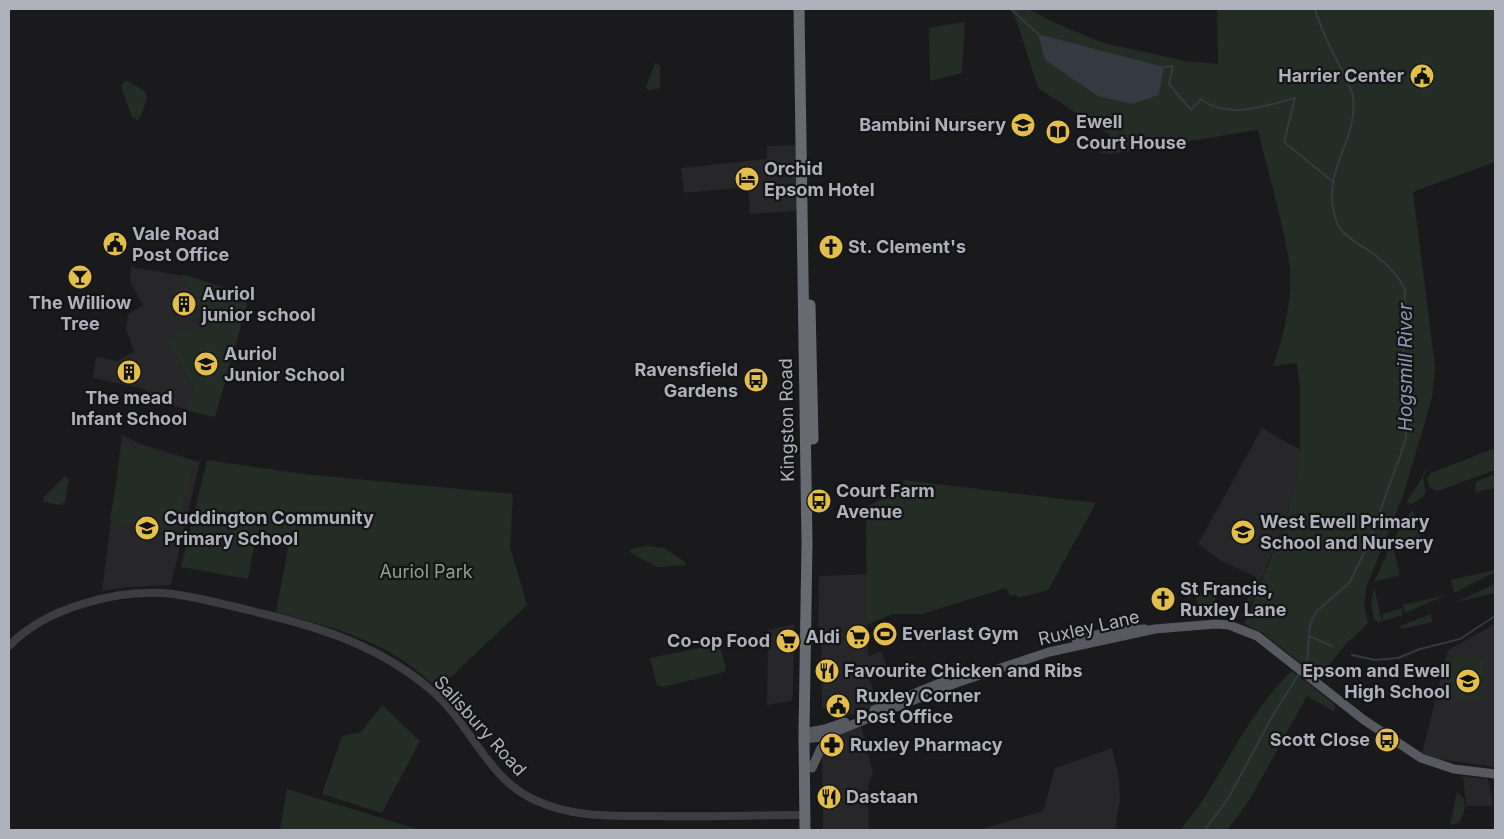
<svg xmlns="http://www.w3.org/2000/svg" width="1504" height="839" viewBox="0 0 1504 839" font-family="Inter,sans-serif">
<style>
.built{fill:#272629}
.green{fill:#242c26}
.water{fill:#333a41}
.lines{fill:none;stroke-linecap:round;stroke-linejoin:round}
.stream{stroke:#333a41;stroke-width:2}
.minor{stroke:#3c3c41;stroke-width:8}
.major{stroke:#585960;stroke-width:9}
.highway{stroke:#686a71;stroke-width:11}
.rail{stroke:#53545a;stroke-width:2;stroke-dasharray:6 5;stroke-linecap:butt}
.labels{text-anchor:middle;stroke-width:4.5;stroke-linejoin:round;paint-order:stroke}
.poi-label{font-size:18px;font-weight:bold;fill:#aeb1bb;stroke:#151517;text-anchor:start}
.street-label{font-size:18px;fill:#aeb1bb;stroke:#151517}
.park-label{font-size:18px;fill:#87a48b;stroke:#151517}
.water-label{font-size:19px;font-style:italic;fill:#899bb2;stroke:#151517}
</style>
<rect width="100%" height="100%" fill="#1a1a1c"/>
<!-- built -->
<path class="built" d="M796,145L797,211L750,214L748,187L684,193L681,168L767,159V146Z
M131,267L190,277L238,292L247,303L215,417L159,402L144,389L93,378L96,357L117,361L134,351L126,329L128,314L143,305L130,281Z
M1262,428L1300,450V465L1286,520L1245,618L1241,616L1256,577L1221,561L1198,544Z
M122,435L141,444L200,462L171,585L127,587L102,591Z
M867,574L868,656L881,651L889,672L870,679L877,705L848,716L836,717L822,707L821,627H818L819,576Z
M794,624L793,697L791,701L767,705L768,630Z
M1495,624V767L1439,759L1422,753L1448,650Z
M861,725L873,773L868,786L869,830H823L822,753L834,737Z
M1112,748L1119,778L1120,800L1115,830H979L1043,811L1055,768Z
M1463,776L1488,779L1493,806H1466Z"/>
<!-- green -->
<path class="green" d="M1010,9H1028L1057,24L1104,43L1185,61L1218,64L1217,9H1495V162L1413,192L1435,366L1432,398L1403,496L1366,588L1364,605L1368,624L1345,645L1321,676L1316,675L1261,632L1244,624L1286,520L1300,465V387L1297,363L1273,366C1284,336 1294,293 1289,261C1282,217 1268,173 1258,130L1110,154L1100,153L1110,135L1038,88L1016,19Z
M965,22L962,73L930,81L929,28Z
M655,63L660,66V88L648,90L646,87Z
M128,81L144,91L147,97L141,116L137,120L132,117L121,86L123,82Z
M182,274L238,292L247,304L215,417L188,411L194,387L167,340L207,321Z
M123,444L195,461L172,541L162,532L149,538L133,523L113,526L110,519Z
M1495,448V470L1438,491L1430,488L1427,478L1431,473Z
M207,460L303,474L513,494L510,547L527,605L438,689C387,640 341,630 276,612L288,548L255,541L248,579L181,567Z
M1428,470L1423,476C1425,496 1430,492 1412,504L1406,502L1421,480L1424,472Z
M1495,474V488L1476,492L1475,485L1477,481Z
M65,476L69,480L65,502L61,505L44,502L43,498Z
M903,480L1096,503L1048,590L1018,598L1016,594L1010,596L1006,588L922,614H893L867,625L866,507L905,488Z
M1413,510L1421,539L1390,547L1403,521Z
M648,546L664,548L685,562L686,565L657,567L629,552L631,549Z
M1389,549L1394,550L1400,575L1374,582Z
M1495,570V572L1454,593L1451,580Z
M1495,584V593L1456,602Z
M1374,587L1382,621L1379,623L1374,619L1371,605Z
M1204,590L1216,597L1214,613H1198L1196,598Z
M1447,595L1405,613L1403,605Z
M1402,608L1403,615L1383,621L1382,614Z
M1431,614L1432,622L1401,629L1400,626Z
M719,644L726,668L724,672L663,687L657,685L650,658Z
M1453,654L1484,660L1480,700L1448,696Z
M1292,671L1333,703L1336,707L1333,711L1307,696L1249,801L1227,830H1180C1190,818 1200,805 1208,792C1233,752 1256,704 1292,671Z
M382,705L420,741L382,813L322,794L342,736L361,732Z
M287,789L420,830H280Z
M1457,792L1464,799L1465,809L1459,823L1450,825Z"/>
<!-- water -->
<path class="water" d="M1038,34L1164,67L1159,95L1132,104L1098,96L1045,60Z"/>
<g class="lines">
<!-- stream -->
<path class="stream" d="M1011,9L1038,34
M1164,67L1173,66L1169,84L1191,110L1201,99C1227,120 1266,106 1295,98L1284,142L1332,181
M1309,636L1332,646
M1352,655L1375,660L1398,658L1420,649L1460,639L1495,616
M1303,668L1307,662L1310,624L1316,612L1350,582L1369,542L1406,439L1403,368L1405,289C1398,275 1387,264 1375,255C1363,246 1343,237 1337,223C1318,171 1359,143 1353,96C1352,90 1347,82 1344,75C1334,53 1321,33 1315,9
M1205,830L1229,797L1273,715L1299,674"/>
<!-- minor -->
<path class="minor" d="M9,646C46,607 120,588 173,594C202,598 231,606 260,613C323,628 381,647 431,690C471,723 487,780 537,801C575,818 614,816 654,816C705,817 755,815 805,815"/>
<!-- major -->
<path class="major" d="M1076,639L1121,630L1145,629
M874,710L945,681
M804,733L825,729L845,722
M804,739L822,737L956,683L1049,652L1155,629L1216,624L1229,625L1257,636L1364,720L1421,758L1454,769L1495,774
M812,768L821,748L835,735"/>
<!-- highway -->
<path class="highway" d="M799,9L807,543L804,733L805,830
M810,305L813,439"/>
<!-- rail -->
<path class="rail" d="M9,10L11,9"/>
</g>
<!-- icons -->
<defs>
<symbol id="civic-disc" viewBox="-11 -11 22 22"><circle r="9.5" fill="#e3be4b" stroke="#151517"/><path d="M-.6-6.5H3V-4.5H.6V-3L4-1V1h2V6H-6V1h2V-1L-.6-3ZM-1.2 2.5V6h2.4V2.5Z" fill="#111"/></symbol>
<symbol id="school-disc" viewBox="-11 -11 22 22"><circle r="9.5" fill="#e3be4b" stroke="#151517"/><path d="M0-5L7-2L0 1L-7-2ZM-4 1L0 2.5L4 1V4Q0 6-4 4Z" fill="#111"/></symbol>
<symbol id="library-disc" viewBox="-11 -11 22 22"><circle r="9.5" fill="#e3be4b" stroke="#151517"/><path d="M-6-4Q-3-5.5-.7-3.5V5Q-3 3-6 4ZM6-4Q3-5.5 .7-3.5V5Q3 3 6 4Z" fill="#111"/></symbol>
<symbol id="hotel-disc" viewBox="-11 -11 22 22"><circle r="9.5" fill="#e3be4b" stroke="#151517"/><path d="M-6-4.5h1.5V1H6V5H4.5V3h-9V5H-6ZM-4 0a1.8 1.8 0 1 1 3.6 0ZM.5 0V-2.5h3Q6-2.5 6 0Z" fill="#111"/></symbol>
<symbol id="church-disc" viewBox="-11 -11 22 22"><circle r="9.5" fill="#e3be4b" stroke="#151517"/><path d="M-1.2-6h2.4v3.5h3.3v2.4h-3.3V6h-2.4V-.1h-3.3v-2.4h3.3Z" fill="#111"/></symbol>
<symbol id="bar-disc" viewBox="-11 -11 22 22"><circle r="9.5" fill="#e3be4b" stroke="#151517"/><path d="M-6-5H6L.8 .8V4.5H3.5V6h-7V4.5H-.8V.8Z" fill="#111"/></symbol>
<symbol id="building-disc" viewBox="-11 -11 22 22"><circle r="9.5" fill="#e3be4b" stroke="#151517"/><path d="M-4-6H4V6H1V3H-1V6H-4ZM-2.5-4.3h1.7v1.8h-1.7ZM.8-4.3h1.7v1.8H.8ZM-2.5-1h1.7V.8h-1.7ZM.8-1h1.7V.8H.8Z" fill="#111"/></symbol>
<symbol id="bus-disc" viewBox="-11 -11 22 22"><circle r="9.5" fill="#e3be4b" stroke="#151517"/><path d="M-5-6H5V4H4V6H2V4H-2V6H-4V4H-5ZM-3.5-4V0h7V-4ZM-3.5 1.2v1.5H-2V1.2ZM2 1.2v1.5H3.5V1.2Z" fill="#111"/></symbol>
<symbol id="stadium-disc" viewBox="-11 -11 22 22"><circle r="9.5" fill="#e3be4b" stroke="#151517"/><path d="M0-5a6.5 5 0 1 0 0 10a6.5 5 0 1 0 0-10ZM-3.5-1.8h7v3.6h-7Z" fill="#111"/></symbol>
<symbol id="supermarket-disc" viewBox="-11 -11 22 22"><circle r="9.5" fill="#e3be4b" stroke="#151517"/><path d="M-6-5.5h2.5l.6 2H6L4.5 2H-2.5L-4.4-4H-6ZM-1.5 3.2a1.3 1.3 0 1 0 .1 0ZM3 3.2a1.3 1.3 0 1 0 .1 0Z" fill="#111"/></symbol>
<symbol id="restaurant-disc" viewBox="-11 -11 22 22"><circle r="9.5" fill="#e3be4b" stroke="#151517"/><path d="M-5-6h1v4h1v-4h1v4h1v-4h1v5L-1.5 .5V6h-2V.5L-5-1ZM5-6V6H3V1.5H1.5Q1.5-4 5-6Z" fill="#111"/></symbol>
<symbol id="pharmacy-disc" viewBox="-11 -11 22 22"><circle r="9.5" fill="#e3be4b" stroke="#151517"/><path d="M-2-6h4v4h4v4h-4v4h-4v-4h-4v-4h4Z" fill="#111"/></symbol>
</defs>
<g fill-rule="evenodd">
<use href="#civic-disc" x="1408" y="62" width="28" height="28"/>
<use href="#school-disc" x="1009" y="111" width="28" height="28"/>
<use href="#library-disc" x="1044" y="118" width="28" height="28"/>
<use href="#hotel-disc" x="733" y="165" width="28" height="28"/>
<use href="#civic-disc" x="101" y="230" width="28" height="28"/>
<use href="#church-disc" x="817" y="233" width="28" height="28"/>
<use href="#bar-disc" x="66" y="263" width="28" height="28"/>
<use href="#building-disc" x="170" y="290" width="28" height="28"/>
<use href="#school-disc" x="192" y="350" width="28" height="28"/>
<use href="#building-disc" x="115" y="358" width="28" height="28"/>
<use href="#bus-disc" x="742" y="366" width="28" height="28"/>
<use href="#bus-disc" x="805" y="487" width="28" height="28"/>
<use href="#school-disc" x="133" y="514" width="28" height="28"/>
<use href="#school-disc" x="1229" y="518" width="28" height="28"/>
<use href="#church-disc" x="1149" y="585" width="28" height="28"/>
<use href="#stadium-disc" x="871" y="620" width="28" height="28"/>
<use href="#supermarket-disc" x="844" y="623" width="28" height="28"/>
<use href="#supermarket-disc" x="774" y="627" width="28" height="28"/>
<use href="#restaurant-disc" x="813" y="657" width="28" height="28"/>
<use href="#school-disc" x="1454" y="667" width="28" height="28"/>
<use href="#civic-disc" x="824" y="692" width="28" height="28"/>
<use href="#bus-disc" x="1373" y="726" width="28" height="28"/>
<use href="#pharmacy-disc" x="818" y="731" width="28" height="28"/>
<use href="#restaurant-disc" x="815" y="783" width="28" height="28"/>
</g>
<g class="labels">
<!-- poi labels -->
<g class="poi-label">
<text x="1404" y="82" text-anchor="end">Harrier Center</text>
<text x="1076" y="128">Ewell<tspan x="1076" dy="21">Court House</tspan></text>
<text x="1006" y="131" text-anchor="end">Bambini Nursery</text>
<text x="764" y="175">Orchid<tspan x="764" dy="21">Epsom Hotel</tspan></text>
<text x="132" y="240">Vale Road<tspan x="132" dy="21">Post Office</tspan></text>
<text x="848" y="253">St. Clement's</text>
<text x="202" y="300">Auriol<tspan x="202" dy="21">junior school</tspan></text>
<text x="80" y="309" text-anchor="middle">The Williow<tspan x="80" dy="21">Tree</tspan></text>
<text x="224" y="360">Auriol<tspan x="224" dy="21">Junior School</tspan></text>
<text x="738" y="376" text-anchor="end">Ravensfield<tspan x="738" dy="21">Gardens</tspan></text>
<text x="129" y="404" text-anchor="middle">The mead<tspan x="129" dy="21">Infant School</tspan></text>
<text x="836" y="497">Court Farm<tspan x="836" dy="21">Avenue</tspan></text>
<text x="164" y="524">Cuddington Community<tspan x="164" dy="21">Primary School</tspan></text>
<text x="1260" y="528">West Ewell Primary<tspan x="1260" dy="21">School and Nursery</tspan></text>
<text x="1180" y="595">St Francis,<tspan x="1180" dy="21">Ruxley Lane</tspan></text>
<text x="902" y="640">Everlast Gym</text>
<text x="840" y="643" text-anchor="end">Aldi</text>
<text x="770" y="647" text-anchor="end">Co-op Food</text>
<text x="844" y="677">Favourite Chicken and Ribs</text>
<text x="1450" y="677" text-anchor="end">Epsom and Ewell<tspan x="1450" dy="21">High School</tspan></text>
<text x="856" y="702">Ruxley Corner<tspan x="856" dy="21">Post Office</tspan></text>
<text x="1370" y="746" text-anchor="end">Scott Close</text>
<text x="850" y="751">Ruxley Pharmacy</text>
<text x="846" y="803">Dastaan</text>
</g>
<!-- street labels -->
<g class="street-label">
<text transform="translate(787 420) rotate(-91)" y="6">Kingston Road</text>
<text transform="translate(1089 628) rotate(-13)" y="6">Ruxley Lane</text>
<text transform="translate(480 726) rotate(48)" y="6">Salisbury Road</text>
</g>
<!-- park labels -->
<g class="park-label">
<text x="426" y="578">Auriol Park</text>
</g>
<!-- water labels -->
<g class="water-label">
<text transform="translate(1405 367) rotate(-90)" y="7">Hogsmill River</text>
</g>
</g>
<!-- border -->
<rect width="1504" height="839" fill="none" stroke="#aeb1bb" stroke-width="20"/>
</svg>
